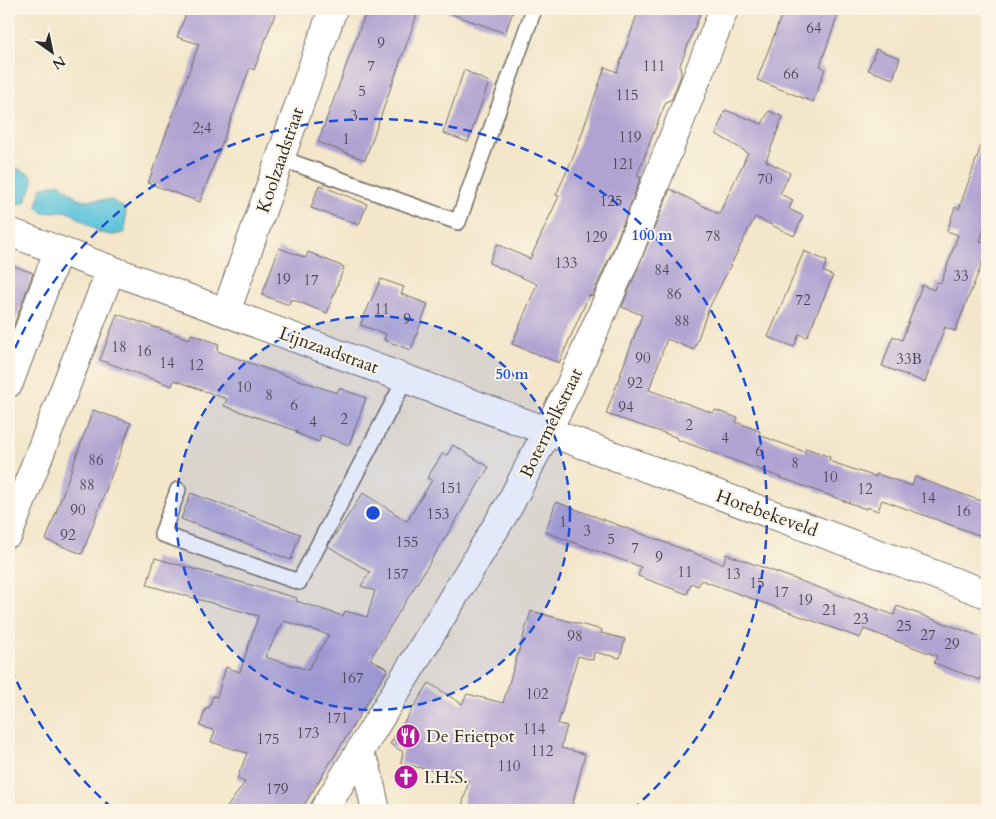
<svg xmlns="http://www.w3.org/2000/svg" width="996" height="819" viewBox="0 0 996 819" font-family="Cardo,serif">
<style>
.water{fill:#5fc5dc;stroke:#457884}
.building{fill:#b0a3d2;fill-rule:evenodd}
.lines{fill:none;stroke-linecap:round;stroke-linejoin:round}
.lane-casing{stroke:#716c63;stroke-width:18}
.street-casing{stroke:#716c63;stroke-width:30}
.lane{stroke:#fff;stroke-width:15}
.street{stroke:#fff;stroke-width:28}
.ring{fill:none;stroke:#1d4ed8;stroke-width:2.5;stroke-dasharray:9 6}
.labels{text-anchor:middle;stroke-width:4;stroke-linejoin:round;paint-order:stroke}
.number-label{font-size:15px;fill:#4c4955}
.street-label{font-size:18px;fill:#2b2b2b;stroke:#fcf5e5}
.poi-label{font-size:18px;fill:#2b2b2b;stroke:#fcf5e5;text-anchor:start}
.centre{fill:#1d4ed8;stroke:#fcf5e5;stroke-width:2.5}
.ring-label{font-size:15px;text-anchor:middle;font-weight:bold;fill:#1d4ed8;stroke:#fcf5e5;stroke-width:4;stroke-linejoin:round;paint-order:stroke}
</style>
<rect width="100%" height="100%" fill="#fcf5e5"/>
<filter id="ink" filterUnits="userSpaceOnUse"><feTurbulence type="fractalNoise" baseFrequency=".02" numOctaves="2"/><feDisplacementMap in="SourceGraphic" scale="10" xChannelSelector="R" yChannelSelector="G"/><feConvolveMatrix kernelMatrix="1 2 1 2 8 2 1 2 1" color-interpolation-filters="sRGB"/></filter>
<filter id="wash" filterUnits="userSpaceOnUse"><feTurbulence type="fractalNoise" baseFrequency=".0096" numOctaves="4" result="noise"/><feDisplacementMap in="SourceGraphic" scale="20" xChannelSelector="R" yChannelSelector="G"/><feGaussianBlur stdDeviation="1.12" result="paint"/><feColorMatrix in="noise" values="0 0 0 0 0 0 0 0 0 0 0 0 0 0 0 0 0 1.4 0 .05"/><feComposite in="paint" operator="in"/></filter>
<g filter="url(#wash)">
<rect width="100%" height="100%" fill="#f3e6ca"/>
<!-- water -->
<path class="water" d="M9,163C29,179 42,166 25,202L11,206L9,205Z
M59,183L80,200H111L126,209L125,232C99,243 89,220 67,212C61,210 50,213 43,213L37,207L41,188Z"/>
<g id="blocks">
<!-- building -->
<path class="building" d="M188,9H277L254,70L250,68L200,202L148,183L199,44L177,37Z
M367,9H419L365,160L318,142Z
M446,9H514L505,33L446,12Z
M639,9H702L680,65L681,75L672,99L666,102L651,139L637,176L641,177L612,252L592,296L589,295L559,363L512,344L537,284L489,263L497,244L530,259L559,196L556,195L575,153L605,67L617,72Z
M784,9H824L838,14L820,66L825,69L813,102L757,80Z
M876,49L900,58L893,79L868,70Z
M464,70L489,82L468,142L443,133Z
M725,110L762,124L769,111L783,117L766,161L790,173L780,194L793,200L789,209L803,216L794,236L755,217L708,310L694,350L667,339L649,390L713,413L715,410L738,418L736,422L760,431L759,435L805,452L806,448L819,453L830,457L829,461L876,477L877,474L912,486L915,477L987,503V538L882,500L878,511L867,507L866,509L676,439V437L606,414L642,315L622,307L670,189L719,214L748,153L716,134Z
M984,137L987,138V221L980,241L987,244V251L955,331L945,327L925,382L882,366L893,336L902,340L922,285L934,290L937,282L941,283L958,235L947,231L955,207L959,209Z
M319,185L367,204L359,225L311,208Z
M279,248L306,258L308,252L344,267L327,313L291,299L289,305L262,295Z
M804,251L827,261L823,271L833,276L807,337L799,334L794,347L768,337Z
M9,264L33,273L10,336H9Z
M381,279L404,287L401,294L428,304L411,350L384,340L386,334L360,325Z
M117,314L189,339L191,334L219,344L217,351L264,368L337,393L339,388L366,398L349,445L321,435L319,442L296,433L297,431L224,406L227,399L174,380L172,386L100,360Z
M93,410L131,423L82,554L46,540Z
M453,445L489,467L370,659L388,669L301,810H225L245,782L237,779L247,753L211,742L215,731L200,726L206,707L209,708L213,696L217,697L226,667L240,672L258,616L147,585L155,558L297,598L296,601L343,616L345,611L367,617L375,591L361,586L370,572L328,546L363,493L407,521L432,480L427,478L443,453L447,455ZM284,621L329,635L308,670L265,657Z
M191,493L300,534L291,560L181,519Z
M556,502L723,564L726,554L894,615L897,606L987,639V674L983,672L980,680L934,663L937,656L864,629L860,638L701,580L698,586L691,583L687,594L638,576L641,567L545,532Z
M531,611L602,630L601,633L625,639L620,658L594,652L593,660L578,656L558,724L567,726L561,748L585,754L571,810H461L469,780L401,763L403,752L390,744L429,683L462,704L467,694L503,703Z"/>
</g>
</g>
<g filter="url(#ink)">
<use href="#blocks" fill-opacity="0" stroke="#716c63" stroke-width="1"/>
<g class="lines">
<defs>
<path id="lane" d="M280,158L458,222L534,9
M178,490L162,534L299,582L406,378"/>
<path id="street" d="M9,232L987,594
M226,312L333,9
M9,383L58,251
M9,533L110,272
M356,758L366,766L376,810
M324,810L510,504L570,386L626,258L724,9"/>
</defs>
<!-- lane casing -->
<use href="#lane" class="lane-casing"/>
<!-- street casing -->
<use href="#street" class="street-casing"/>
<!-- lane -->
<use href="#lane" class="lane"/>
<!-- street -->
<use href="#street" class="street"/>
</g>
</g>
<!-- distance rings -->
<circle cx="373" cy="513" r="197" fill="#1d4ed8" fill-opacity=".12"/>
<g class="ring">
<circle cx="373" cy="513" r="197"/>
<path d="M112 808A394 394 0 0 1 9 664M9 362A394 394 0 1 1 634 808"/>
</g>
<!-- icons -->
<defs>
<symbol id="restaurant-disc" viewBox="-11 -11 22 22"><circle r="9.5" fill="#b5179e" stroke="#fcf5e5"/><path d="M-5-6h1v4h1v-4h1v4h1v-4h1v5L-1.5 .5V6h-2V.5L-5-1ZM5-6V6H3V1.5H1.5Q1.5-4 5-6Z" fill="#fff"/></symbol>
<symbol id="church-disc" viewBox="-11 -11 22 22"><circle r="9.5" fill="#b5179e" stroke="#fcf5e5"/><path d="M-1.2-6h2.4v3.5h3.3v2.4h-3.3V6h-2.4V-.1h-3.3v-2.4h3.3Z" fill="#fff"/></symbol>
</defs>
<g fill-rule="evenodd">
<use href="#restaurant-disc" x="394" y="722" width="28" height="28"/>
<use href="#church-disc" x="392" y="763" width="28" height="28"/>
</g>
<g class="labels">
<!-- number labels -->
<g class="number-label">
<text x="814" y="33">64</text>
<text x="381" y="48">9</text>
<text x="371" y="71">7</text>
<text x="654" y="71">111</text>
<text x="791" y="79">66</text>
<text x="362" y="96">5</text>
<text x="627" y="100">115</text>
<text x="354" y="121">3</text>
<text x="202" y="133">2;4</text>
<text x="630" y="142">119</text>
<text x="346" y="144">1</text>
<text x="623" y="169">121</text>
<text x="765" y="184">70</text>
<text x="611" y="206">125</text>
<text x="713" y="241">78</text>
<text x="596" y="242">129</text>
<text x="566" y="268">133</text>
<text x="662" y="275">84</text>
<text x="961" y="281">33</text>
<text x="283" y="284">19</text>
<text x="311" y="285">17</text>
<text x="674" y="299">86</text>
<text x="803" y="305">72</text>
<text x="382" y="314">11</text>
<text x="407" y="324">9</text>
<text x="682" y="326">88</text>
<text x="119" y="352">18</text>
<text x="144" y="356">16</text>
<text x="643" y="363">90</text>
<text x="909" y="364">33B</text>
<text x="167" y="368">14</text>
<text x="196" y="370">12</text>
<text x="635" y="388">92</text>
<text x="244" y="392">10</text>
<text x="269" y="400">8</text>
<text x="294" y="410">6</text>
<text x="626" y="412">94</text>
<text x="344" y="424">2</text>
<text x="313" y="427">4</text>
<text x="689" y="430">2</text>
<text x="725" y="443">4</text>
<text x="759" y="456">6</text>
<text x="96" y="465">86</text>
<text x="795" y="468">8</text>
<text x="830" y="482">10</text>
<text x="87" y="490">88</text>
<text x="451" y="493">151</text>
<text x="865" y="494">12</text>
<text x="928" y="503">14</text>
<text x="78" y="515">90</text>
<text x="963" y="516">16</text>
<text x="438" y="519">153</text>
<text x="563" y="527">1</text>
<text x="587" y="536">3</text>
<text x="68" y="540">92</text>
<text x="611" y="544">5</text>
<text x="407" y="547">155</text>
<text x="635" y="553">7</text>
<text x="659" y="562">9</text>
<text x="685" y="577">11</text>
<text x="397" y="579">157</text>
<text x="733" y="579">13</text>
<text x="757" y="588">15</text>
<text x="781" y="597">17</text>
<text x="805" y="605">19</text>
<text x="830" y="615">21</text>
<text x="861" y="624">23</text>
<text x="904" y="631">25</text>
<text x="928" y="640">27</text>
<text x="575" y="641">98</text>
<text x="952" y="649">29</text>
<text x="352" y="683">167</text>
<text x="537" y="699">102</text>
<text x="337" y="723">171</text>
<text x="534" y="734">114</text>
<text x="308" y="738">173</text>
<text x="268" y="744">175</text>
<text x="542" y="756">112</text>
<text x="509" y="771">110</text>
<text x="277" y="794">179</text>
</g>
<!-- street labels -->
<g class="street-label">
<text transform="translate(280 160) rotate(-71)" y="6">Koolzaadstraat</text>
<text transform="translate(329 350) rotate(20)" y="6">Lijnzaadstraat</text>
<text transform="translate(551 423) rotate(-64)" y="6">Botermelkstraat</text>
<text transform="translate(767 513) rotate(20)" y="6">Horebekeveld</text>
</g>
<!-- poi labels -->
<g class="poi-label">
<text x="426" y="742">De Frietpot</text>
<text x="424" y="783">I.H.S.</text>
</g>
</g>
<circle cx="373" cy="513" r="8" class="centre"/>
<g class="ring-label">
<text x="652" y="240">100 m</text>
<text x="512" y="379">50 m</text>
</g>
<!-- margin -->
<rect width="996" height="819" fill="none" stroke="#fcf5e5" stroke-width="30"/>
<!-- north arrow -->
<g transform="translate(52 52) rotate(147)" stroke="#fcf5e5" stroke-width="4" paint-order="stroke">
<path d="M0-4L9 19L0 12L-9 19Z" fill="#2b2b2b"/>
<text y="-8" font-size="14" font-weight="bold" text-anchor="middle" fill="#2b2b2b">N</text>
</g>
</svg>
